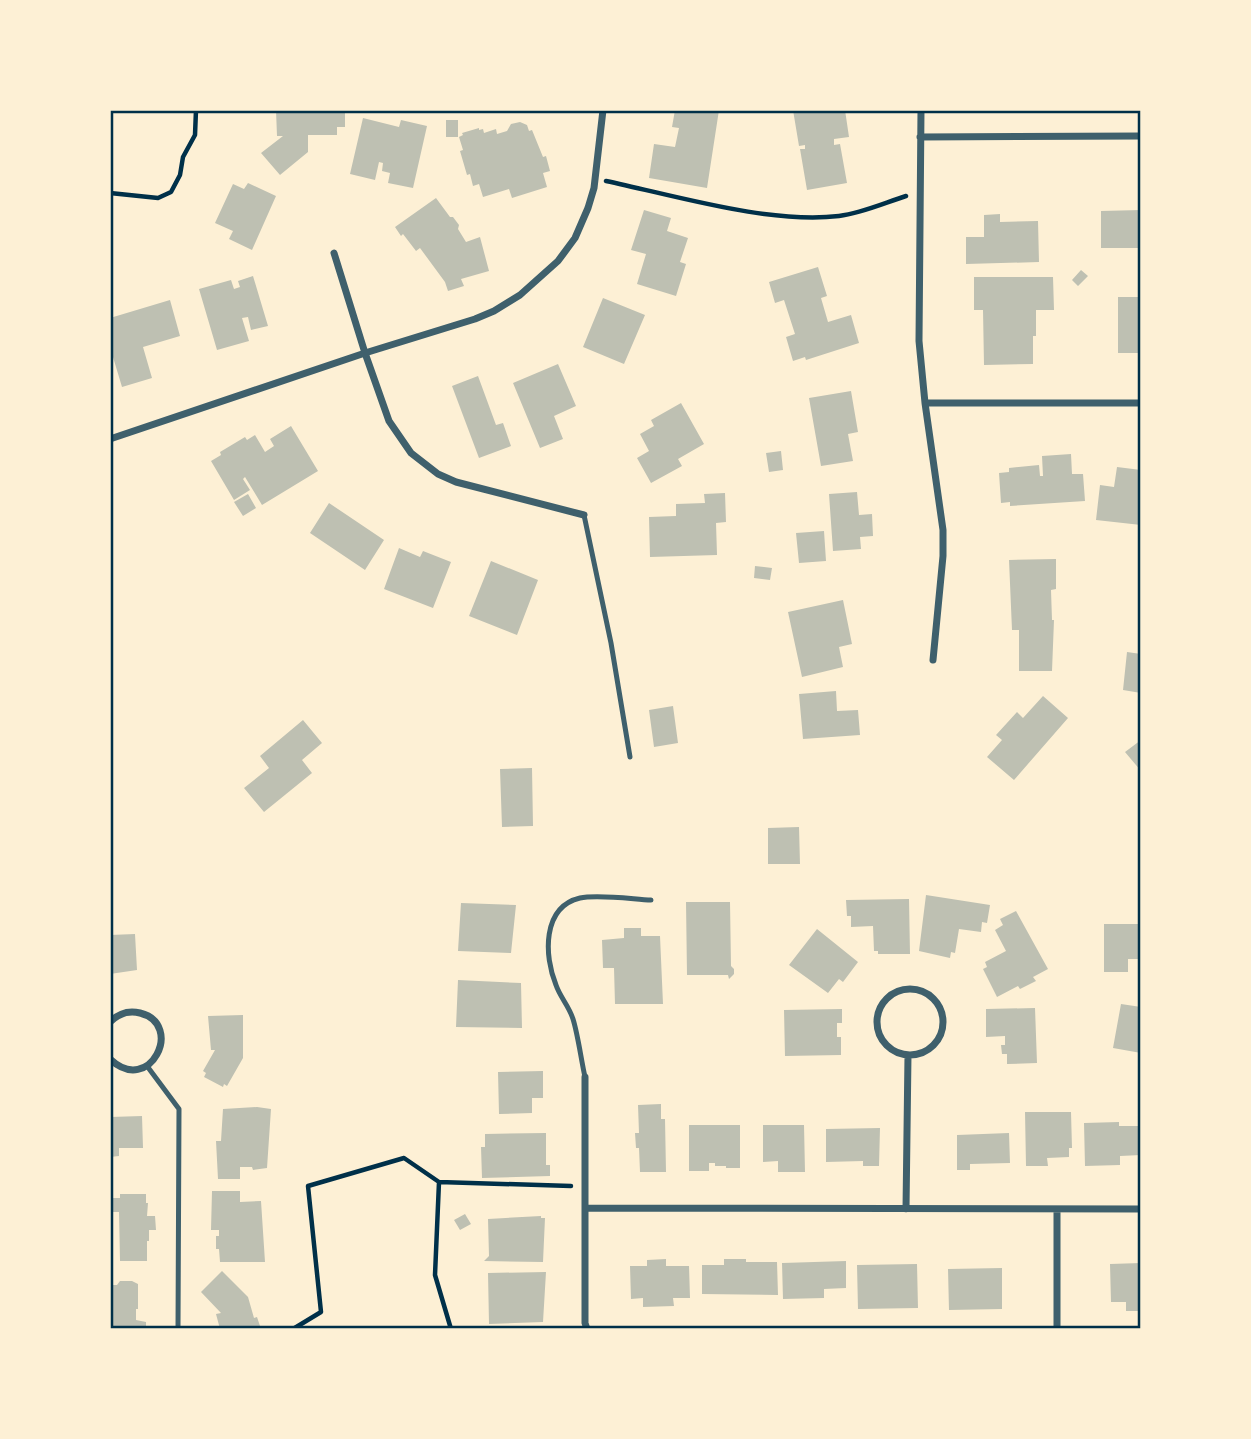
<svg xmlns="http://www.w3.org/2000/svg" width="1251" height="1439" viewBox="0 0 1251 1439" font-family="Lato,sans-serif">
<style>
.building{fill:#bec0b2}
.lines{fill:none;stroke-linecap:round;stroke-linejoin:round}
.path{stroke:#003049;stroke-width:4.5}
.service{stroke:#3f606c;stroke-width:5}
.minor{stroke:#3f606c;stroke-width:7}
.neatline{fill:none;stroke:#003049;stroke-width:2.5}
</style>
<rect width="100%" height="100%" fill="#fdf0d5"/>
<!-- building -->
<path class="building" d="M276,110H345V127H337V135H308V152L280,175L261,153L283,136H277Z
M675,110H719L707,188L649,178L654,144L675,147L679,128L672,127Z
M793,110H845L849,137L834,139V145L840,144L847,183L807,190L800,149H805V145L799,146Z
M363,118L399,127L401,120L427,126L413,188L388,183L390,173L382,171L383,163L379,162L375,180L350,174Z
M446,120H458V137H446Z
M520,122L527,125L529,131L532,130L543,157L546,156L550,171L543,173L547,187L512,198L509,189L483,197L479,184L473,186L470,174L467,175L460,151L463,150L459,137L463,135L462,133L479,128V130L483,129L484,133L496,129L497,134L507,131L511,124Z
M248,183L276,196L252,250L229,239L233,231L215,223L233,184L244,189Z
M436,198L450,217H453L459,225L458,229L466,242L480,237L489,271L461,279L464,286L448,291L445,282L420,248L416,251L403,234L401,236L395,227Z
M644,210L671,218L667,231L688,238L680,262L686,264L676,296L637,284L646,254L631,250Z
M1141,210V248H1101V211Z
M1000,214V222L1038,221L1039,262L966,264V237H984V215Z
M818,267L827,296L821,298L828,322L851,315L859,343L806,360L805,357L793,361L786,337L795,334L784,300L775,303L769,282Z
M1081,270L1088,276L1078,286L1072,280Z
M253,276L268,326L251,330L248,317L242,318L249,341L217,350L199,289L231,280L234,289L240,287L238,281Z
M974,277H1053L1054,310H1036V336H1033V364L984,365L983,310H974Z
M1118,297H1141V353H1118Z
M603,298L645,315L624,364L583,347Z
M170,300L180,336L143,347L152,378L122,387L110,347V318Z
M558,364L576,406L554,416L563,439L540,448L513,383Z
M478,376L496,425L503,423L511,446L479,458L452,386Z
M851,391L858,432L848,434L853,461L821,466L809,398Z
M681,403L704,444L678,459L682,466L651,483L637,458L649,451L640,434L654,426L651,420Z
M291,426L318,471L262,505L245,477L243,479L250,490L234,500L211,461L221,455L220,452L245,437L247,440L255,435L265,452L274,446L270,439Z
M781,451L783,470L769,472L766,453Z
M1071,454L1072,474H1083L1085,501L1010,506V502L1001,503L999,473L1009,472V468L1039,465L1040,476H1043L1042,456Z
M1117,467L1141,470V525L1096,520L1100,485L1114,487Z
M857,492L859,515L872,514L873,536L860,537L861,549L833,551L829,494Z
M725,493L726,522L716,523L717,555L650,557L649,517L676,516V504L705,503L704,494Z
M248,494L256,508L243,516L234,502Z
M329,503L384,540L365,570L310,533Z
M824,531L826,561L799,563L796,533Z
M399,548L420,557L423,551L451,562L433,608L384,589Z
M1056,559V589L1051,590L1052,620H1054L1052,671H1019V630H1012L1009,560Z
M491,561L538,580L517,635L469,616Z
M755,566L772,568L770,580L754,578Z
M843,600L852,644L839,647L843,667L802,677L788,612Z
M1127,652L1141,654V693L1123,690Z
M836,691L837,711L858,710L860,735L803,739L799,694Z
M1043,696L1068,718L1014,780L987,757L1002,740L996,735L1017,712L1023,718Z
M673,706L678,743L654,747L649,710Z
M303,720L322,743L302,760L312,773L264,812L244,788L269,768L260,756Z
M1141,740V771L1125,752Z
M532,768L533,826L502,827L500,769Z
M799,827L800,864H768V828Z
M926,895L990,905L987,923L982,922L981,932L959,929L955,953L951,952L950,958L919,951Z
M909,899L910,954H878V951H874L873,926L851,927V916H847L846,900Z
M686,902H730L731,966L734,969V974L729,979L728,975H687Z
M461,903L516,905L511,953L458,951Z
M1016,911L1048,969L1033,977L1036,981L1020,989L1018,986L997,997L983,969L987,967L985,962L1006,951L995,930L1003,925L1000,919Z
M1104,924H1138V959H1128V972H1104Z
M624,928H641V936H660L663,1004H615L614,968H603L602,940L624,938Z
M817,929L858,962L843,982L839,979L828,993L789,965Z
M135,934L137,970L110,974V935Z
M458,980L521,983L522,1028L456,1027Z
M1121,1004L1141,1007V1053L1113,1048Z
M1035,1008L1037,1063L1007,1064V1054H1002L1001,1045H1005V1036L986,1037V1009Z
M842,1009V1023H837V1037H841V1055L785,1056L784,1010Z
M243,1015V1058L227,1086L224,1084L223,1087L204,1077L206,1073L203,1071L215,1050H211L208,1016Z
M543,1071V1098H532V1113L499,1114L498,1072Z
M661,1104V1119H665L666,1172H640L639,1148H636L635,1133H639L638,1105Z
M257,1107L271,1109L267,1168L253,1170L252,1167H240V1179H218L216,1141H221L223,1109Z
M1025,1112H1071L1072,1148H1069V1157L1047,1158L1048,1166H1026Z
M142,1116L143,1148H119V1156L110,1157V1117Z
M1119,1122V1126H1141V1155L1120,1156V1165L1085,1166L1084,1123Z
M689,1125H740V1168H726V1166H715V1163H709V1171H689Z
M763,1125H804L805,1172H778V1161L763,1162Z
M880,1128L879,1166H863V1161L826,1162V1129Z
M546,1133V1165H550V1176L482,1178L481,1147H485V1134Z
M1009,1133L1010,1163L970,1164V1170H957V1135Z
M212,1191H240V1202L261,1201L265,1262H220L219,1249H216V1236H219V1230H211Z
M120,1194H146V1203H148L147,1216H155L156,1230H149V1241H147V1261H120L119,1212H111V1198H120Z
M465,1214L471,1224L460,1230L454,1220Z
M541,1216V1218H545L543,1262L484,1261L489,1256L488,1219Z
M666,1259V1266H689L690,1298H673L674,1306L643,1307V1298L631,1299L630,1266H647V1260Z
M724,1259H746V1262H777L778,1295L702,1294V1265H724Z
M846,1261V1288L824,1289V1298L783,1299L782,1263Z
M1141,1263V1311H1126V1302H1111L1110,1264Z
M917,1264L918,1308L858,1309L857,1265Z
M1002,1268V1309L949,1310L948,1269Z
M222,1271L248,1297L254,1318L257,1317L261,1329H220L216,1314L221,1313L201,1292Z
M546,1272L543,1322L489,1324L488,1273Z
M120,1281H132L138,1284V1309H136V1320L146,1322V1329H110V1285H117Z"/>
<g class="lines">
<!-- path -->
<path class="path" d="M606,181C677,196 768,224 839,216C862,213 884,203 906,196
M110,193L158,198L171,192L180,175L183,157L195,135L196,110
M439,1182L571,1186
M293,1329L321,1312L308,1186L404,1158L439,1182L435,1275L451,1329"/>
<!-- service -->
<path class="service" d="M584,515L611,643L630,757
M147,1066L179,1109L178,1329
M585,1077C581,1059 578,1035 573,1019C569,1006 560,997 556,985C544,956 542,907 580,898C597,894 632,899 651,900"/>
<!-- minor -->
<path class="minor" d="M921,110L919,341L925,403L943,530V556L933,660
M920,137L1141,136
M334,253L365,353L389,421L411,453L438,474L456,482L584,515
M925,403H1141
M110,439L365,353L475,319L494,311L520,295L558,261L575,238L588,208L594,188L603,110
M877 1022a33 33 0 1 1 66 0a33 33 0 1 1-66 0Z
M110,1022C118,1014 128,1010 140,1013C185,1024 150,1097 110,1059
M585,1077V1323L587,1329
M585,1208L1141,1209
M906,1209L908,1055
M1057,1329V1210"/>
</g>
<!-- border -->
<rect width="1251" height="1439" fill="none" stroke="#fdf0d5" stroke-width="224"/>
<rect x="112" y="112" width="1027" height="1215" class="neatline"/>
</svg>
